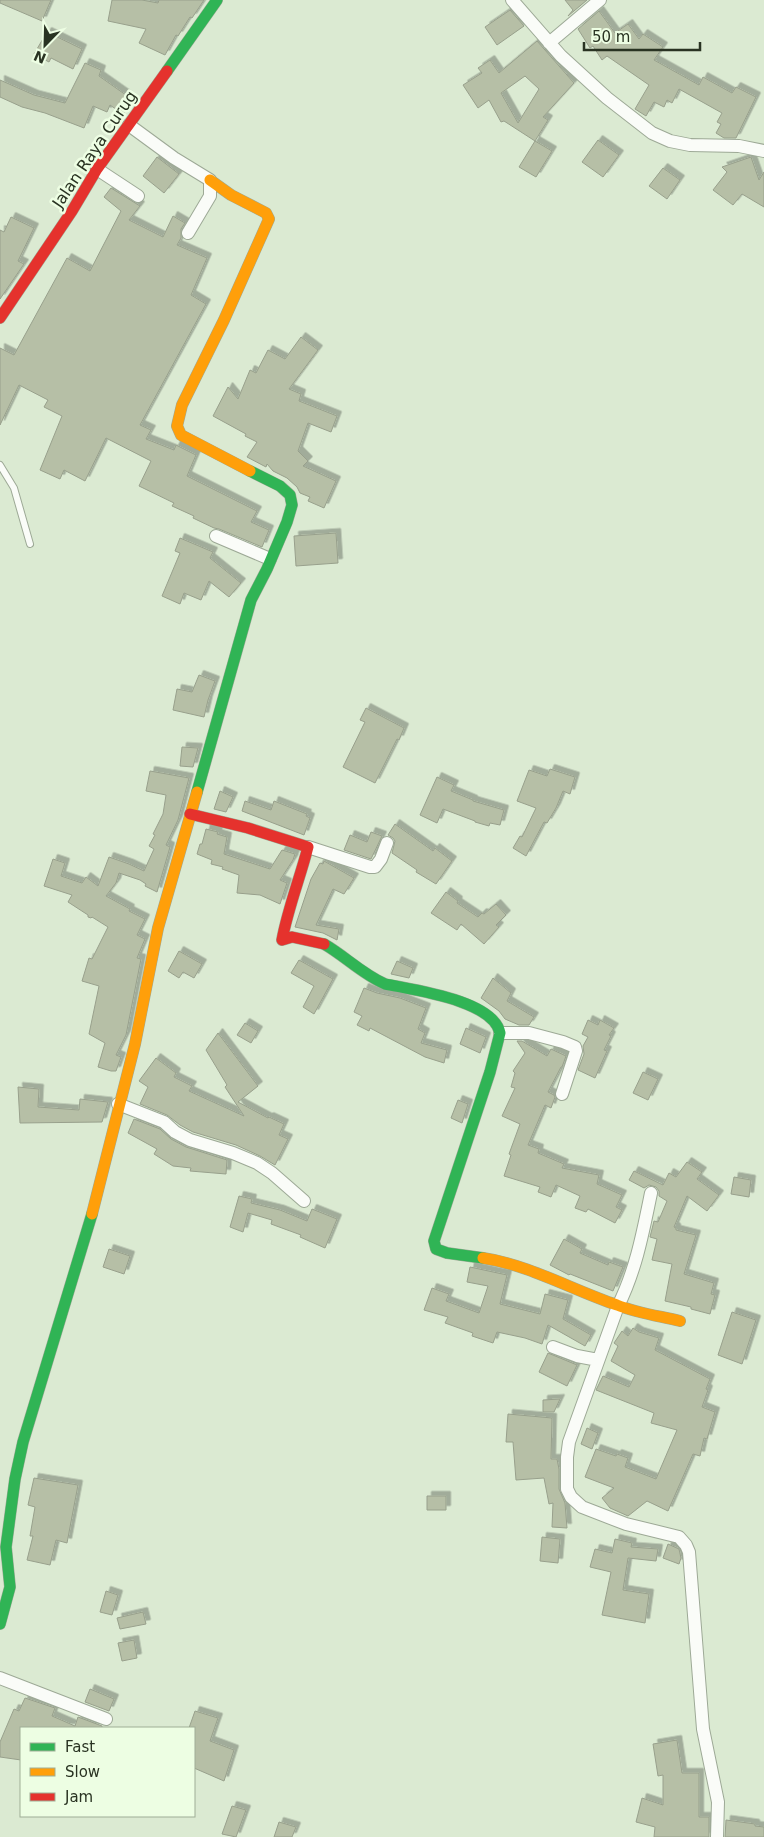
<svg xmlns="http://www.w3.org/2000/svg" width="764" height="1837" viewBox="0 0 764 1837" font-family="'DejaVu Sans',sans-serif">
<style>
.building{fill:#b6bfa6;stroke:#98a08c;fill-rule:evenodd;filter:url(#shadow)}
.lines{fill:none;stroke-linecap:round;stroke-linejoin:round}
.lane-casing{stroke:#9da996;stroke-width:8}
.street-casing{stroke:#9da996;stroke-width:14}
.fast-casing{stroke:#9da996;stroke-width:12}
.slow-casing{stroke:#9da996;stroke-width:12}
.jam-casing{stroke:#9da996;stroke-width:12}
.lane{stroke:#fafcf8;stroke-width:6}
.street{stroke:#fafcf8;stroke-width:12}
.fast{stroke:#30b455;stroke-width:11}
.slow{stroke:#ff9f0a;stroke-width:11}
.jam{stroke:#e5322d;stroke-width:11}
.labels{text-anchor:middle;stroke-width:5;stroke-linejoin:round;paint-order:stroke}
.street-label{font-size:16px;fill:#293322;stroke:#edfee3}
</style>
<defs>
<filter id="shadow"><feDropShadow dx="4.5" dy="-4.5" stdDeviation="0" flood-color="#0004"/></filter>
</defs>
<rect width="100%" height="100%" fill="#dbead2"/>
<!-- building -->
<path class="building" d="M0,0H51L42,21L0,3Z
M112,0H142L158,3L159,0H204L192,18L190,17L178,36L176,35L165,55L139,43L146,29L108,21Z
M565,0H587L568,16L573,10Z
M510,10L524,26L497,45L485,27Z
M599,11L615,33L628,24L639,39L643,34L663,47L654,60L699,85L703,77L732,93L736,87L756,97L736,138H724L716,133L721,124L717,122L722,113L679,89L672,103L667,100L664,107L654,102L646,116L635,109L649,85L607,56L602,60L593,46L590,48L578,29Z
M47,32L82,49L73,69L51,58L49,62L34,54Z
M537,41L574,83L543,117L548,120L535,141L504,121L501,122L489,100L478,108L463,85L482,73L478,68L490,60L499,73ZM525,76L539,89L518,123L501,93Z
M85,63L101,70L99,76L133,100L123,114L110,105L107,112L93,106L84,128L45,113L22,107L0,97V80L34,95L65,103Z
M598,140L619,155L603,177L582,162Z
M535,141L552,151L536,177L519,167Z
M157,157L179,174L164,193L143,176Z
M751,157L759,180L764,172V207L742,194L733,205L713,190L727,172L722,167Z
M663,168L680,180L667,199L649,186Z
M111,188L140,206L129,220L163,237L173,216L185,223L181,229V238L177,245L207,258L191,295L206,304L140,425L151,430L146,439L174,450L176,445L196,455L187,476L257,511L251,522L269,530L262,547L219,529L214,528L193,518L194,516L172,506L174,503L139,486L151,461L106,438L85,481L64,470L60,479L40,470L62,416L44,407L48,400L19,385L0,425V348L14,355L67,258L90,271L121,211L104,197Z
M11,217L34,228L18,261L24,264L0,299V230L4,232Z
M301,337L318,350L289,389L301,394L299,401L337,416L331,432L308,423L298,451L308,461L303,466L336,481L324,508L308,501L310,497L300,493L297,487L287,478L273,471L267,464L266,467L247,457L257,442L245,436L246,434L213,416L228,387L238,399L250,370L256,373L268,350L285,359Z
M336,533L338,563L296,566L294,536Z
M180,538L213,552L210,558L241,583L229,597L209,581L201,600L184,593L180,604L162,596L180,553L175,551Z
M199,675L215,681L208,700L204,717L173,710L177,689L192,692Z
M366,708L404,728L399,740L397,739L375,783L343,767L365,722L360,720Z
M182,747L198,748L193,767L180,766Z
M550,769L575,777L570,794L563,791L556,808L547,823L544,822L526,856L513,848L520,836L522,837L536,808L517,801L529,770L547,776Z
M150,771L189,778L178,820L166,845L170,847L157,892L145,886L146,884L140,880L119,873L116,883L106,896L130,909L129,911L145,919L137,935L145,939L137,958L141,959L126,1035L116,1055L121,1057L116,1071H111L98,1067L105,1043L89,1034L99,986L82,981L89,958L92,959L108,927L92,917L91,918L88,917V915L68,902L72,895L44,886L53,859L65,863L61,876L82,883L86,877L98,886L109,857L129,864L144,871L154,849L149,846L155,835L153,834L163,814L166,795L146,791Z
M437,777L454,785L451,791L473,800V801L504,810L500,825L490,823L489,826L475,822V821L443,809L437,823L420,815Z
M220,791L233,797L226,812L214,809Z
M245,801L271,810L274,801L307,814L306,816L310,818L304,835L242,811Z
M395,824L433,851L435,848L452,861L436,884L416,872L417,870L392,853L395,841L393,838L388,835Z
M206,829L218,832L217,834L227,837L224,854L270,869L282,850L295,854L293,860L280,880L287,883L280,904L260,895L237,893L239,875L222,869L223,867L211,864L212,860L197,854L200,844H202Z
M371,832L382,836L371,859L344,850L350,835L367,842Z
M324,861L354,878L344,894L333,889L316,925L339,929L337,940L323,933L295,927L311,879L320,863L323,864Z
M446,892L458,901L457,903L478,917L482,913L484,914L496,904L506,915L496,925L499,927L484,944L461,924L457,930L431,913Z
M179,951L202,964L194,978L183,972L179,978L168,971Z
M299,960L333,979L314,1014L303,1007L314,986L291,973Z
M397,961L413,968L409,978L391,974Z
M493,978L511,993L507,1001L534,1017L529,1025H519L505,1019L499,1011L481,998Z
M364,988L377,993L400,998L426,1008L418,1029L425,1033L421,1043L447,1050L444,1063L425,1057L370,1028L369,1031L357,1025L362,1016L354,1012Z
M588,1020L598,1025L600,1020L614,1028L609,1035L611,1036L604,1050L607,1051L595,1078L578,1070L584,1054L583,1046L588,1037L582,1034Z
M245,1023L258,1031L251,1043L237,1035Z
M466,1028L486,1037L480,1053L460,1044Z
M218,1033L258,1086L238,1102L268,1118L269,1117L284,1124L279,1135L288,1139L275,1165L260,1156L236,1145L193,1132L180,1125L167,1115L140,1104L148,1087L139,1081L156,1058L176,1073L174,1077L192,1086L189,1091L244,1116L225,1087L227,1085L206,1050Z
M517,1041H522L547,1056L551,1049L566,1056L562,1067H561L548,1092L554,1095L555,1097L551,1108L545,1105L528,1145L539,1149L538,1153L564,1164L562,1168L599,1175L597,1184L622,1195L616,1207L622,1210L615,1223L588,1209L586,1212L575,1208L580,1196L556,1185L551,1197L538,1192L540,1187L504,1176L511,1155L509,1154L520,1124L502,1116L515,1088L511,1087L515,1073L513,1071L525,1053Z
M643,1072L658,1079L648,1100L633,1093Z
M18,1087L39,1089L38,1107L79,1110L80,1099L108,1102L102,1122L20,1123Z
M458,1100L468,1104L462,1123L451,1118Z
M134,1119L160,1129L171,1139L186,1147L227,1160L226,1174L190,1171L191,1168L173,1166L154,1154L157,1149L128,1133Z
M687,1162L702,1172L697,1179L719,1195L707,1211L687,1196L674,1227L676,1228V1230L696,1235L684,1274L714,1283L711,1294L715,1295L710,1314L691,1309V1307L665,1301L672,1264L652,1260L657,1239L650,1237L654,1221L658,1222L667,1201L659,1196V1191L656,1187L649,1185L644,1188L629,1180L634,1171L663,1185L669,1173L676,1177Z
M734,1177L751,1180L749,1197L731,1194Z
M239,1196L252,1199L251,1203L280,1210L307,1221L312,1209L337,1219L325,1248L300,1237L301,1235L271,1224L272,1220L248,1213L243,1232L230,1227Z
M564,1239L582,1249L580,1253L608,1265L609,1262L623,1267L613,1291L570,1274L569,1275L550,1265Z
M109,1249L130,1256L124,1274L103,1267Z
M470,1267L507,1275L500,1304L540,1314L545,1294L568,1300L563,1319L591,1335L585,1346L548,1325L542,1344L525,1338L497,1332L493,1343L472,1336L473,1333L445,1323L448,1317L424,1310L432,1288L449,1294L446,1301L479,1313L488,1286L467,1282Z
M732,1312L756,1320L742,1364L718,1355Z
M633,1328L639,1332L659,1338L655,1350L710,1379L706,1389L708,1390L702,1407L715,1412L707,1439L704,1438L700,1456L693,1454L668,1511L647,1501L628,1516L610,1508L602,1498L614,1488L585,1477L596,1449L616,1456L617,1454L628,1458L625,1467L656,1479L677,1430L651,1423L654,1413L596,1390L603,1376L629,1387L635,1375L611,1361L618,1346L614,1343L622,1331L628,1336Z
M548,1353L577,1365L567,1386L539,1372Z
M560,1399L554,1412H543V1400Z
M508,1414L552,1418L551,1459H557L559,1469V1489L565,1503L567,1528L552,1527L553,1503L549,1504L544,1478L516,1480L513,1442H506Z
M587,1428L598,1433L592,1449L581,1444Z
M34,1478L78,1485L67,1543L56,1540L50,1565L27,1560L33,1536H30L35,1507L28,1505Z
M427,1496H446V1510H427Z
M542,1537L560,1539L558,1563L540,1561Z
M615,1539L632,1543L631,1547L658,1549L656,1561L628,1558L623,1590L649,1594L645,1623L602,1615L611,1572L590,1567L595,1549L612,1553Z
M668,1544L679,1549L681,1558L679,1564L663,1558Z
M106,1591L118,1595L112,1615L100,1612Z
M143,1612L146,1624L120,1629L117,1618Z
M134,1640L137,1658L122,1661L118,1643Z
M90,1689L114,1699L109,1711L85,1702Z
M25,1698L55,1708L52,1716L75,1726L78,1717L102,1726V1728H21V1760L0,1757V1742L14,1709L19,1711Z
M195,1711L218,1718L210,1741L234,1750L224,1781L194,1768V1728H189Z
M677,1740L682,1773H699V1817H709V1837H654L655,1827L636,1822L642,1798L663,1805V1775L658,1776L653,1744Z
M232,1806L246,1810L236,1837L222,1834Z
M726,1820L755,1824V1826L764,1827V1837H725Z
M279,1822L296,1827L292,1837H274Z"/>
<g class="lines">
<defs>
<path id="lane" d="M0,465L14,488L30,544"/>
<path id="street" d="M512,0L561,56L607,98L652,133L670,141L690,145L739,146L764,151
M549,43L600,0
M129,125L174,158L210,180V196L188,233
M97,169L138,196
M216,536L270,559
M308,847L370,867H375L381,859L387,843
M500,1033H529L563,1042L575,1047L576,1051L562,1094
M118,1104L164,1122L175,1132L190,1140L233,1153L257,1163L272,1173L304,1201
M651,1193C643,1232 636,1270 618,1306L569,1442L567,1457V1489L571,1497L582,1507L626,1524L679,1537L686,1545L689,1552L703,1729L718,1802L717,1837
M553,1347L577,1356L598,1360
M0,1678L106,1719"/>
<path id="fast" d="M167,71L217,0
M197,792L251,600L267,569L287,522L292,505L290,495L280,486L250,471
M324,944C345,956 362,974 385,984C413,990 493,1000 500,1033L490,1072L434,1241L436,1249L447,1253L483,1258
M0,1624L10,1587L6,1547L15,1479L23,1442L92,1214"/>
<path id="slow" d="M210,180L231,195L266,213L269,219L224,320L182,405L177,426L181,435L250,471
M92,1214L135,1044L158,928L197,792
M483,1258C530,1265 572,1290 617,1305C637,1313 659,1316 680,1321"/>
<path id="jam" d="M0,318L72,211L97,169L167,71
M190,814L248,828L308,847C300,878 288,908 282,940L292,937L324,944"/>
</defs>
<!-- lane casing -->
<use href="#lane" class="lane-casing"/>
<!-- street casing -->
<use href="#street" class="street-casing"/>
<!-- fast casing -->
<use href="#fast" class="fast-casing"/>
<!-- slow casing -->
<use href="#slow" class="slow-casing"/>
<!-- jam casing -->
<use href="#jam" class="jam-casing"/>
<!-- lane -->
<use href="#lane" class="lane"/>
<!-- street -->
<use href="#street" class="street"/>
<!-- fast -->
<use href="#fast" class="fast"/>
<!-- slow -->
<use href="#slow" class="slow"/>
<!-- jam -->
<use href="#jam" class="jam"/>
</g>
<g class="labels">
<!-- street labels -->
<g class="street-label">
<text transform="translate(94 149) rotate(-56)" y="6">Jalan Raya Curug</text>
</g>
</g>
<!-- legend -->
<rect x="20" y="1727" width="175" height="90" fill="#edfee3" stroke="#9fad96"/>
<rect x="30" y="1743" width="25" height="8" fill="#30b455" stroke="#9fad96"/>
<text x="65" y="1752" font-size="15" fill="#293322">Fast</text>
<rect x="30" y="1768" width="25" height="8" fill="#ff9f0a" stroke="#9fad96"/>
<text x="65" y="1777" font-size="15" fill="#293322">Slow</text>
<rect x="30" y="1793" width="25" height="8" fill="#e5322d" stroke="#9fad96"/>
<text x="65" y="1802" font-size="15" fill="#293322">Jam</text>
<!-- north arrow -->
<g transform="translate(45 45) rotate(203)" stroke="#edfee3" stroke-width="4" paint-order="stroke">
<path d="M0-4L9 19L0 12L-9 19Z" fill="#293322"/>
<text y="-8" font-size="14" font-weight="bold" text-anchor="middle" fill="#293322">N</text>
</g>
<!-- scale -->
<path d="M584 42v8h116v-8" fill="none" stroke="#293322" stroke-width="2.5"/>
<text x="592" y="42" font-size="15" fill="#293322" stroke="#edfee3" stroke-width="4" paint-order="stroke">50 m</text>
</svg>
